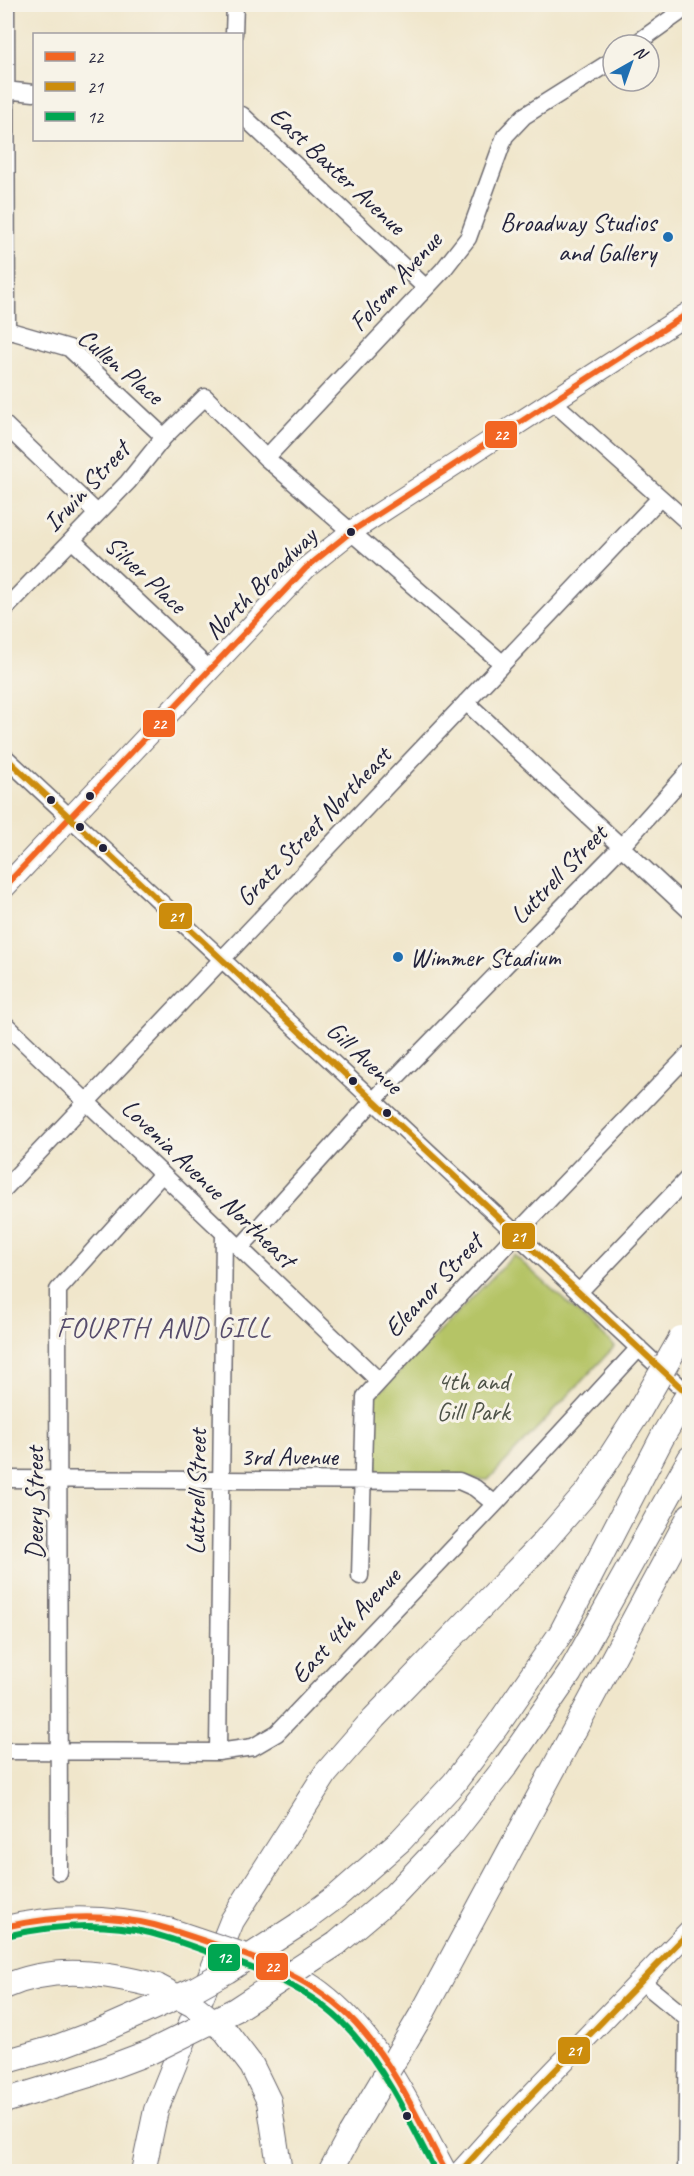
<svg xmlns="http://www.w3.org/2000/svg" width="694" height="2176" viewBox="0 0 694 2176" font-family="Caveat,sans-serif">
<style>
.green{fill:#b5c466;stroke:#6c7350;stroke-width:1.5}
.lines{fill:none;stroke-linecap:round;stroke-linejoin:round}
.minor-casing{stroke:#6a676d;stroke-width:19}
.major-casing{stroke:#6a676d;stroke-width:23}
.highway-casing{stroke:#6a676d;stroke-width:26}
.minor{stroke:#fff;stroke-width:16}
.major{stroke:#fff;stroke-width:21}
.highway{stroke:#fff;stroke-width:24}
.major-bridge-casing{stroke:#6a676d;stroke-width:23;stroke-linecap:butt}
.highway-bridge-casing{stroke:#6a676d;stroke-width:26;stroke-linecap:butt}
.major-bridge{stroke:#fff;stroke-width:21}
.highway-bridge{stroke:#fff;stroke-width:24}
.bus-1-casing{stroke:#f7f3e8;stroke-width:10}
.bus-2-casing{stroke:#f7f3e8;stroke-width:10}
.bus-3-casing{stroke:#f7f3e8;stroke-width:10}
.bus-1{stroke:#f26522;stroke-width:6}
.bus-2{stroke:#cc8c0c;stroke-width:6}
.bus-3{stroke:#00a651;stroke-width:6}
.poi-dot{fill:#1f6fb2;stroke:#f7f3e8;stroke-width:2}
.bus-dot{fill:#22223b;stroke:#f7f3e8;stroke-width:2}
.labels{text-anchor:middle;stroke-width:6;stroke-linejoin:round;paint-order:stroke}
.street-label{font-size:26px;fill:#22223b;stroke:#f7f3e8}
.poi-label{font-size:26px;fill:#22223b;stroke:#f7f3e8;text-anchor:end}
.park-label{font-size:26px;fill:#4e5348;stroke:#f7f3e8}
.quarter-label{font-size:28px;letter-spacing:1.5px;fill:#564c6b;stroke:#f7f3e8}
.line-badge{stroke:#f7f3e8;stroke-width:2}
.badge-label{font-size:16px;text-anchor:middle;font-weight:bold;fill:#fff}
</style>
<rect width="100%" height="100%" fill="#f7f3e8"/>
<filter id="ink" filterUnits="userSpaceOnUse"><feTurbulence type="fractalNoise" baseFrequency=".0167" numOctaves="2"/><feDisplacementMap in="SourceGraphic" scale="12" xChannelSelector="R" yChannelSelector="G"/><feConvolveMatrix kernelMatrix="1 2 1 2 8 2 1 2 1" color-interpolation-filters="sRGB"/></filter>
<filter id="wash" filterUnits="userSpaceOnUse"><feTurbulence type="fractalNoise" baseFrequency=".008" numOctaves="4" result="noise"/><feDisplacementMap in="SourceGraphic" scale="24" xChannelSelector="R" yChannelSelector="G"/><feGaussianBlur stdDeviation="1.35" result="paint"/><feColorMatrix in="noise" values="0 0 0 0 0 0 0 0 0 0 0 0 0 0 0 0 0 1.4 0 .05"/><feComposite in="paint" operator="in"/></filter>
<g filter="url(#wash)">
<rect width="100%" height="100%" fill="#f0e6cb"/>
<!-- green -->
<path class="green" d="M514,1255L615,1346L488,1480L378,1473L372,1400Z"/>
</g>
<g filter="url(#ink)">
<g class="lines">
<defs>
<path id="minor" d="M234,34L235,4
M634,45L690,5
M4,90L34,93
M242,115L426,288
M7,330L69,348L164,437
M4,333L7,330L6,4
M551,400L690,524
M4,424L97,513
M266,458L443,270L468,238L505,136L524,116L613,60
M72,540L211,671
M4,610L128,482L164,437L205,397L266,458L502,663
M466,702L690,911
M4,756L690,1396
M4,1023L378,1380
M4,1189L660,498
M240,1248L374,1100L621,847L690,770
M579,1292L690,1176
M4,1479L459,1481L475,1488L495,1504
M360,1576L365,1397L517,1233L690,1053
M4,1751L218,1752L253,1747L277,1733L495,1504L639,1348
M218,1752L224,1233
M59,1872L58,1290L162,1174
M641,1981L690,2021
M686,2172L688,2021"/>
<path id="major" d="M4,888L306,568L352,531L690,312
M4,1927C58,1913 116,1916 170,1929
M264,1961C281,1968 298,1976 313,1986C378,2031 409,2104 446,2172
M460,2172L504,2123L690,1930"/>
<path id="highway" d="M298,1925L337,1896L401,1840L454,1783L497,1726L561,1633L664,1434
M336,1944L394,1895L453,1833L505,1767L570,1673L690,1458
M4,1987C56,1964 105,1973 157,1986
M423,2012L690,1515
M226,2032L252,2066L269,2101L280,2172
M4,2062L57,2047L105,2029
M4,2101L89,2075
M143,2172L156,2110L232,1921L326,1773L374,1718L541,1545L588,1491L637,1415
M330,2172L350,2135"/>
</defs>
<!-- minor casing -->
<use href="#minor" class="minor-casing"/>
<!-- major casing -->
<use href="#major" class="major-casing"/>
<!-- highway casing -->
<use href="#highway" class="highway-casing"/>
<!-- minor -->
<use href="#minor" class="minor"/>
<!-- major -->
<use href="#major" class="major"/>
<!-- highway -->
<use href="#highway" class="highway"/>
<defs>
<path id="major-bridge" d="M170,1929L263,1960"/>
<path id="highway-bridge" d="M637,1415L681,1338
M664,1434L690,1391
M157,1986L193,2005L224,2030
M105,2029L193,1990L227,1971L298,1925
M89,2075L150,2052L235,2010L336,1944
M350,2135L423,2012"/>
</defs>
<!-- major-bridge casing -->
<use href="#major-bridge" class="major-bridge-casing"/>
<!-- highway-bridge casing -->
<use href="#highway-bridge" class="highway-bridge-casing"/>
<!-- major-bridge -->
<use href="#major-bridge" class="major-bridge"/>
<!-- highway-bridge -->
<use href="#highway-bridge" class="highway-bridge"/>
<defs>
<path id="bus-1" d="M4,887L306,568L352,531L690,312
M4,1927C53,1916 105,1913 154,1925C177,1931 200,1940 223,1947C275,1965 326,1987 362,2030C398,2072 420,2124 446,2172"/>
<path id="bus-2" d="M4,756L690,1396
M460,2172L504,2123L690,1931"/>
<path id="bus-3" d="M6,1936C53,1925 103,1922 150,1933C174,1939 196,1948 219,1956C270,1973 319,1994 354,2035C389,2075 411,2125 436,2172"/>
</defs>
<!-- bus-1 casing -->
<use href="#bus-1" class="bus-1-casing"/>
<!-- bus-2 casing -->
<use href="#bus-2" class="bus-2-casing"/>
<!-- bus-3 casing -->
<use href="#bus-3" class="bus-3-casing"/>
<!-- bus-1 -->
<use href="#bus-1" class="bus-1"/>
<!-- bus-2 -->
<use href="#bus-2" class="bus-2"/>
<!-- bus-3 -->
<use href="#bus-3" class="bus-3"/>
</g>
</g>
<!-- markers -->
<g class="poi-dot">
<circle cx="668" cy="237" r="6"/>
<circle cx="398" cy="957" r="6"/>
</g>
<g class="bus-dot">
<circle cx="351" cy="532" r="5"/>
<circle cx="90" cy="796" r="5"/>
<circle cx="51" cy="800" r="5"/>
<circle cx="80" cy="827" r="5"/>
<circle cx="103" cy="848" r="5"/>
<circle cx="353" cy="1081" r="5"/>
<circle cx="387" cy="1113" r="5"/>
<circle cx="407" cy="2116" r="5"/>
</g>
<g class="labels">
<!-- street labels -->
<g class="street-label">
<text transform="translate(338 170) rotate(43)" y="9">East Baxter Avenue</text>
<text transform="translate(395 281) rotate(-48)" y="9">Folsom Avenue</text>
<text transform="translate(121 366) rotate(40)" y="9">Cullen Place</text>
<text transform="translate(86 486) rotate(-47)" y="9">Irwin Street</text>
<text transform="translate(146 574) rotate(43)" y="9">Silver Place</text>
<text transform="translate(260 583) rotate(-45)" y="9">North Broadway</text>
<text transform="translate(313 826) rotate(-46)" y="9">Gratz Street Northeast</text>
<text transform="translate(558 874) rotate(-46)" y="9">Luttrell Street</text>
<text transform="translate(365 1057) rotate(43)" y="9">Gill Avenue</text>
<text transform="translate(209 1183) rotate(44)" y="9">Lovenia Avenue Northeast</text>
<text transform="translate(433 1285) rotate(-47)" y="9">Eleanor Street</text>
<text x="289" y="1465">3rd Avenue</text>
<text transform="translate(196 1492) rotate(-89)" y="9">Luttrell Street</text>
<text transform="translate(34 1503) rotate(-90)" y="9">Deery Street</text>
<text transform="translate(345 1625) rotate(-47)" y="9">East 4th Avenue</text>
</g>
<!-- poi labels -->
<g class="poi-label">
<text x="656" y="231">Broadway Studios<tspan x="656" dy="30">and Gallery</tspan></text>
<text x="410" y="966" text-anchor="start">Wimmer Stadium</text>
</g>
<!-- park labels -->
<g class="park-label">
<text x="473" y="1390">4th and<tspan x="473" dy="30">Gill Park</tspan></text>
</g>
<!-- quarter labels -->
<g class="quarter-label">
<text x="164" y="1337">FOURTH AND GILL</text>
</g>
</g>
<g class="line-badge">
<rect x="484" y="420" width="34" height="29" rx="6" fill="#f26522"/>
<rect x="142" y="709" width="34" height="29" rx="6" fill="#f26522"/>
<rect x="158" y="902" width="35" height="28" rx="6" fill="#cc8c0c"/>
<rect x="501" y="1222" width="35" height="28" rx="6" fill="#cc8c0c"/>
<rect x="207" y="1943" width="34" height="29" rx="6" fill="#00a651"/>
<rect x="255" y="1952" width="34" height="29" rx="6" fill="#f26522"/>
<rect x="557" y="2036" width="34" height="29" rx="6" fill="#cc8c0c"/>
</g>
<g class="badge-label">
<text x="501" y="440">22</text>
<text x="159" y="729">22</text>
<text x="176" y="922">21</text>
<text x="518" y="1242">21</text>
<text x="224" y="1963">12</text>
<text x="272" y="1972">22</text>
<text x="574" y="2056">21</text>
</g>
<!-- margin -->
<rect width="694" height="2176" fill="none" stroke="#f7f3e8" stroke-width="24"/>
<!-- legend -->
<rect x="33" y="33" width="210" height="108" fill="#f7f3e8" stroke="#a29fa3" stroke-width="1.5"/>
<rect x="45" y="52" width="30" height="9" fill="#f26522" stroke="#a29fa3" stroke-width="1.5"/>
<text x="87" y="63" font-size="18" fill="#22223b">22</text>
<rect x="45" y="82" width="30" height="9" fill="#cc8c0c" stroke="#a29fa3" stroke-width="1.5"/>
<text x="87" y="93" font-size="18" fill="#22223b">21</text>
<rect x="45" y="112" width="30" height="9" fill="#00a651" stroke="#a29fa3" stroke-width="1.5"/>
<text x="87" y="123" font-size="18" fill="#22223b">12</text>
<!-- north arrow -->
<g transform="translate(631 63) rotate(40)"><circle r="28" fill="#f7f3e8" stroke="#a29fa3" stroke-width="1.5"/>
<path d="M0-4.5L10 22L0 15L-10 22Z" fill="#1f6fb2"/>
<text y="-9" font-size="16" font-weight="bold" text-anchor="middle" fill="#22223b">N</text>
</g>
</svg>
